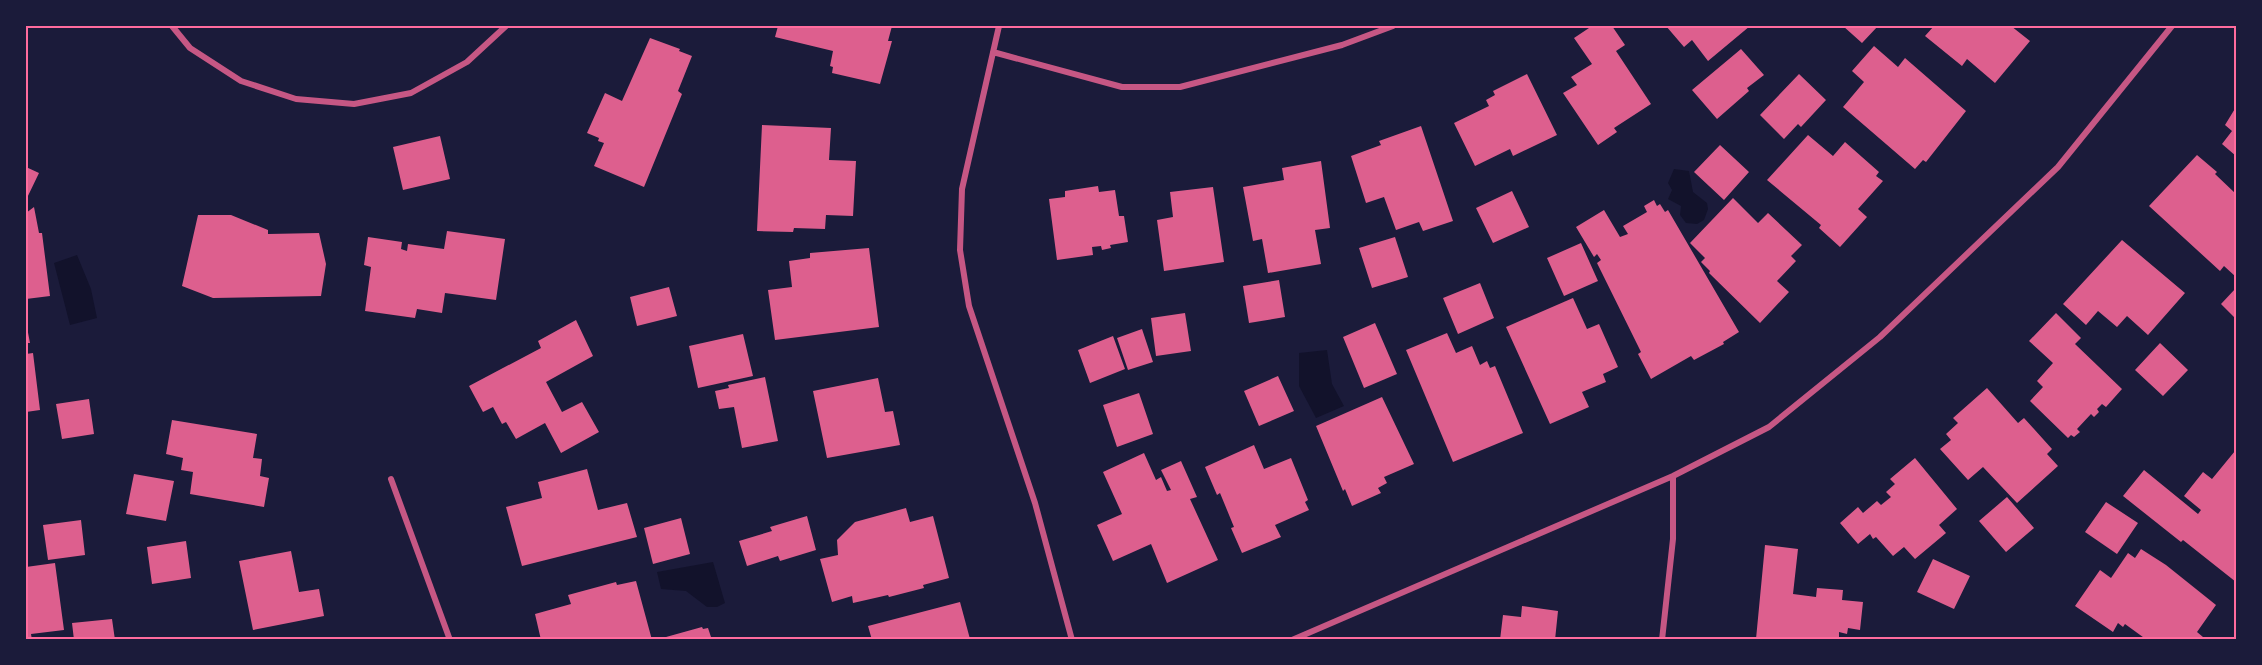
<svg xmlns="http://www.w3.org/2000/svg" width="2262" height="665" viewBox="0 0 2262 665" font-family="'Noto Sans',sans-serif">
<style>
.water{fill:#12122b}
.building{fill:#dd5f8e}
.lines{fill:none;stroke-linecap:round;stroke-linejoin:round}
.minor{stroke:#c65784;stroke-width:6}
.neatline{fill:none;stroke:#ff6b9d;stroke-width:2}
</style>
<rect width="100%" height="100%" fill="#1b1b3a"/>
<!-- water -->
<path class="water" d="M1674,169L1689,171L1693,192L1707,203L1708,209L1704,220L1697,224L1686,223L1680,215L1681,206L1668,199L1672,190L1668,183Z
M77,255L91,289L97,318L70,325L54,263Z
M1327,350L1332,384L1344,406L1316,418L1299,386V353Z
M713,562L725,603L717,607H707L686,591L661,589L657,572Z"/>
<!-- building -->
<path class="building" d="M778,26H892L888,41H892L880,84L832,73L833,67L830,66L833,51L775,37Z
M1592,26H1612L1625,45L1616,51L1651,104L1614,128L1617,132L1598,145L1563,93L1577,85L1571,77L1592,64L1574,38Z
M1666,26H1750L1708,61L1692,40L1684,47Z
M1843,26H1878L1862,43Z
M1934,26H2011L2030,41L1995,83L1967,59L1962,66L1925,36Z
M650,38L680,49L679,51L692,56L678,91L682,94L644,187L594,166L604,143L598,141L599,138L587,133L605,93L622,101Z
M1874,46L1898,67L1905,58L1966,111L1926,162L1923,160L1915,169L1843,107L1864,82L1852,71Z
M1741,49L1764,75L1747,88L1749,91L1717,119L1692,90Z
M1527,74L1557,135L1513,156L1510,149L1475,166L1454,123L1489,106L1486,100L1495,95L1493,91Z
M1799,74L1826,100L1801,127L1798,124L1784,139L1760,115Z
M2236,107V156L2222,144L2232,131L2225,125Z
M762,125L831,128L829,160L856,161L853,216L826,215L825,229L794,228L793,232L757,231Z
M1421,126L1453,221L1423,231L1419,222L1396,230L1384,197L1366,203L1351,156L1381,145L1379,141Z
M1808,135L1833,156L1845,142L1879,172L1876,176L1883,181L1858,209L1867,217L1840,247L1819,228L1821,225L1767,180Z
M440,136L450,179L403,190L393,147Z
M1720,145L1749,172L1724,200L1694,172Z
M2197,155L2217,172L2215,174L2236,194V277L2224,266L2220,271L2149,206Z
M1321,161L1330,228L1315,230L1321,264L1268,273L1262,239L1253,241L1243,187L1284,180L1282,168Z
M26,167L39,173L26,200Z
M1098,186L1099,192L1115,190L1119,216H1124L1128,242L1110,245L1111,248L1102,250L1101,246L1092,247L1093,255L1057,260L1049,199L1065,197V191Z
M1213,187L1224,262L1164,271L1157,220L1173,217L1170,192Z
M1512,191L1529,227L1493,243L1476,208Z
M1733,198L1758,223L1768,213L1802,245L1791,256L1796,261L1777,281L1789,292L1760,323L1709,273L1710,271L1701,262L1705,258L1690,243Z
M1654,200L1657,206L1660,204L1665,212L1668,210L1739,332L1723,342L1724,344L1694,360L1691,356L1651,379L1638,354L1641,352L1597,263L1601,260L1597,254L1594,257L1576,227L1604,210L1620,237L1628,234L1623,226L1647,212L1644,206Z
M34,207L39,233H42L50,296L26,299V213Z
M198,215H231L268,230V234L319,233L326,264L321,296L213,298L182,286Z
M447,231L505,239L496,300L445,293L442,313L417,309L415,318L365,311L371,267L364,265L368,237L402,242L401,249L407,251L408,244L444,249Z
M1395,237L1408,277L1372,288L1359,248Z
M2122,240L2185,293L2148,335L2127,316L2117,327L2098,311L2086,325L2063,304Z
M1581,243L1598,281L1564,296L1547,258Z
M869,248L879,327L775,340L768,290L792,287L789,261L810,258V253Z
M1279,280L1285,317L1249,323L1243,286Z
M1480,283L1494,318L1458,334L1443,298Z
M669,287L677,316L637,326L630,297Z
M2236,288V319L2221,304Z
M1573,298L1587,329L1599,324L1618,367L1603,374L1606,382L1582,392L1589,407L1550,424L1506,327Z
M1185,313L1191,351L1156,356L1151,318Z
M2056,313L2081,338L2075,344L2122,389L2106,407L2102,404L2097,409L2099,412L2094,417L2091,414L2077,429L2080,432L2074,437L2071,435L2068,438L2030,401L2043,387L2037,381L2053,363L2029,341Z
M576,320L593,356L546,382L562,412L582,402L599,432L561,453L545,423L516,439L506,422L502,424L493,407L483,412L469,386L541,348L538,341Z
M26,322L30,343H26Z
M1375,323L1397,374L1364,388L1343,337Z
M1142,329L1153,362L1128,370L1117,338Z
M1447,333L1456,353L1472,346L1480,365L1487,361L1490,368L1495,366L1523,433L1453,462L1406,350Z
M743,334L753,376L698,388L689,346Z
M1113,336L1125,369L1090,383L1078,350Z
M2160,343L2188,370L2163,396L2135,370Z
M33,353L40,410L26,412V354Z
M1278,376L1294,411L1259,426L1244,391Z
M765,377L778,441L742,448L734,407L719,409L715,391L729,388L728,385Z
M878,378L885,412L893,411L900,445L827,458L813,391Z
M1987,388L2018,423L2024,418L2052,449L2047,454L2058,466L2017,503L1983,467L1968,480L1940,449L1951,440L1946,434L1958,423L1953,418Z
M1139,393L1153,434L1117,447L1103,405Z
M1382,397L1414,464L1384,477L1387,483L1378,488L1381,493L1352,506L1345,489L1343,491L1316,426Z
M89,399L94,434L62,439L56,404Z
M172,420L257,434L253,458L262,459L260,476L269,478L264,507L190,494L193,472L181,470L183,458L166,454Z
M1254,445L1264,469L1291,458L1308,500L1305,502L1309,510L1275,525L1281,537L1242,553L1231,528L1234,527L1220,493L1217,495L1205,467Z
M2235,451L2236,452V582L2183,540L2181,542L2123,496L2144,470L2198,514L2201,510L2184,496L2203,472L2212,479Z
M1144,453L1156,480L1161,477L1167,491L1171,490L1161,470L1181,461L1197,497L1190,499L1218,560L1167,583L1151,544L1113,561L1097,525L1122,514L1103,472Z
M1915,458L1957,509L1939,525L1946,533L1915,559L1904,547L1893,556L1876,537L1873,539L1870,534L1858,544L1840,523L1858,507L1863,513L1877,501L1881,505L1891,497L1886,492L1895,484L1890,479Z
M587,469L598,510L627,503L637,537L522,566L506,507L542,498L538,482Z
M134,474L174,481L166,521L126,514Z
M2007,497L2034,528L2006,552L1979,521Z
M2106,502L2138,523L2117,554L2085,532Z
M906,508L910,522L933,516L949,578L923,585L924,588L889,597L888,595L853,603L852,596L832,602L820,559L838,555L837,540L855,522Z
M807,516L816,550L780,561L778,556L747,566L739,541L772,531L770,527Z
M681,518L690,554L653,564L644,528Z
M81,520L85,555L48,560L43,525Z
M186,541L191,578L152,584L147,547Z
M1765,545L1798,549L1793,594L1816,597L1817,588L1843,590L1842,600L1863,602L1860,630L1848,628L1847,634L1839,632V640L1756,639Z
M2141,549L2166,565L2216,605L2197,632L2203,637L2201,640H2147L2125,624L2123,627L2118,623L2113,632L2075,606L2100,570L2111,578L2128,553L2135,558Z
M291,551L299,592L319,589L324,616L253,630L239,561Z
M1933,559L1970,576L1954,609L1917,592Z
M55,563L64,630L31,634L32,640H26V567Z
M636,581L652,640H541L535,614L571,604L568,595L616,582L617,585Z
M960,602L970,639L872,640L868,626Z
M1522,606L1558,611L1555,640H1500L1503,615L1521,617Z
M112,619L115,640H74L72,623Z
M702,627L703,629L708,628L712,640H667L666,637Z"/>
<g class="lines">
<!-- minor -->
<path class="minor" d="M172,26L190,48L241,81L296,99L354,104L411,93L467,62L506,26
M999,26L962,189L960,250L969,306L1035,503L1072,640
M993,52L1122,87H1180L1342,45L1393,26
M391,479L450,640
M1292,640L1673,476L1769,427L1880,337L2058,167L2172,26
M1662,640L1673,539V476"/>
</g>
<!-- border -->
<rect width="2262" height="665" fill="none" stroke="#1b1b3a" stroke-width="54"/>
<rect x="27" y="27" width="2208" height="611" class="neatline"/>
</svg>
